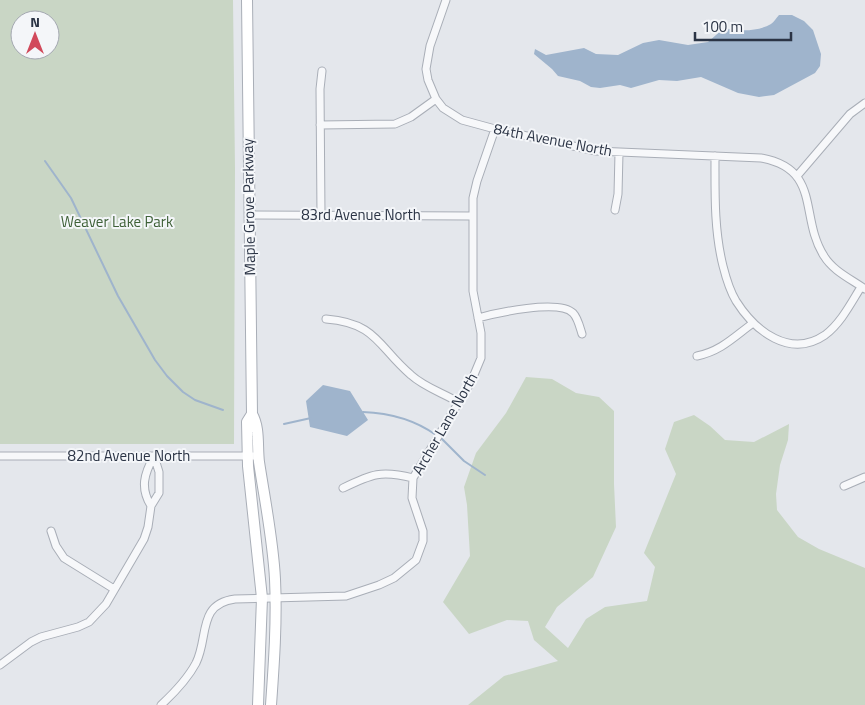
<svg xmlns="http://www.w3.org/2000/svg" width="865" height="705" viewBox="0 0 865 705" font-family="'Titillium Web',sans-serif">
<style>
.green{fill:#c9d6c5;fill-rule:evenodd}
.water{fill:#9fb4cc}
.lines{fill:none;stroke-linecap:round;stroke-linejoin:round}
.stream{stroke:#9fb4cc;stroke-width:2}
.street-casing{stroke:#a9aeb7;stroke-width:9}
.secondary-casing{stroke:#a9aeb7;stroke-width:12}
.street{stroke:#f7f8fa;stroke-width:7}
.secondary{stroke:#fff;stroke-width:10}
.labels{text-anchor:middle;stroke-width:4;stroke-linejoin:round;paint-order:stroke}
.street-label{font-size:15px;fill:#2b3445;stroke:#f4f6f9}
.park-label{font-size:15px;fill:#3f6138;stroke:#f4f6f9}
</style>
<rect width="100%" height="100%" fill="#e4e7ec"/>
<!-- green -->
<path class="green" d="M0,0H233L235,169L234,444H0ZM20,20H50V50H20Z
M526,377L552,379L576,393L599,397L614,411V484L616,527L593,577L557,607L545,627L568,648L586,619L605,607L647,601L655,567L644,553L676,474L665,449L674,422L694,415L710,426L725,440L754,442L789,424L788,440L780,465L776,494L777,510L798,537L819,549L865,568V705H468L504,676L558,661L534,640L528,621L507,620L469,634L443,602L470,556L467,505L464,487L476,453L506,413Z"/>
<!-- water -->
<path class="water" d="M779,15H792L804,21L813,30L821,54L820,66L815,73L774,95L759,97L738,93L701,77L677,81L659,80L631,88L620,85L600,88L591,87L580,81L558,76L552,69L534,54L535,49L546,55L584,48L596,54L618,55L643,43L659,40L688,45L708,42L724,28C738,31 757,32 771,24C774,22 776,18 779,15Z
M323,385L350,391L368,420L347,436L310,427L306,401Z"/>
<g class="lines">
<!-- stream -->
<path class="stream" d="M45,161L71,198L118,296L155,360L167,376L183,392L195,400L223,410
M363,412C389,413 415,420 436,435
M284,424L311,418
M440,437L464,461L485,475"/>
<defs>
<path id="street" d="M446,0L430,46L426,69L428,80L436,99L443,108L462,120L495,129L596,151L761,158C822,169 799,217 824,256C833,271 851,279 865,289
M320,125L395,124L411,117L436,99
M715,156C715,193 714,230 723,266C726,278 730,291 736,301C755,331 790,359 825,335C841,323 851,303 861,287
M797,176L850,114L865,103
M615,210L618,194L619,153
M249,215L472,216
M321,215L320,89L322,71
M478,318C496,313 559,299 573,313C578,318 580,328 582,334
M326,319C377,323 378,347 411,375C424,387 443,393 458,402
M697,356C721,351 734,337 753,323
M0,456H258
M844,486L865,477
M343,488C372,474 381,470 413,478
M151,506C140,488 144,474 154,456
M51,531L56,546L64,558L114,589
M0,665L31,642L41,637L78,627L89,622L106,604L144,539L148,527L151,506L159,493V472L154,456
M161,705C174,693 188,678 196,663C209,637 197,604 235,599L346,596L379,585L394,578L416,560L423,541V531L412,498L413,478L471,382L481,358V333L473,291V198L477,181L495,129"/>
<path id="secondary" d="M247,0L252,414C260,428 257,446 259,462C265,501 273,540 275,579C277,621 274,663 271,705
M252,414L247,422L248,466L262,598L258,705"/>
</defs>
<!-- street casing -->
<use href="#street" class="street-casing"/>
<!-- secondary casing -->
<use href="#secondary" class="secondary-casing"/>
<!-- street -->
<use href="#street" class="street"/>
<!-- secondary -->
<use href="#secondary" class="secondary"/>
</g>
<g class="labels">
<!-- street labels -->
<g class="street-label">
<text transform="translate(553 140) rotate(11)" y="5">84th Avenue North</text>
<text transform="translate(249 207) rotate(-91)" y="5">Maple Grove Parkway</text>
<text x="361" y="220">83rd Avenue North</text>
<text transform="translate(445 424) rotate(-60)" y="5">Archer Lane North</text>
<text x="129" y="461">82nd Avenue North</text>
</g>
<!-- park labels -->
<g class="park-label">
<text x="117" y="227">Weaver Lake Park</text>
</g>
</g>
<!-- north arrow -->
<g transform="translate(35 35)"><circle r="24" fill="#f4f6f9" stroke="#a4a8b1"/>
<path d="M0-4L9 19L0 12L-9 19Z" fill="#d1495b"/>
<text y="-8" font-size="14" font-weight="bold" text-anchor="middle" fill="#2b3445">N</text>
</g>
<!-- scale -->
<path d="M695 32v8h96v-8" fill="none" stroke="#2b3445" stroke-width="2.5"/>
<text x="702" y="32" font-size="15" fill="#2b3445" stroke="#f4f6f9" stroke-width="4" paint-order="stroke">100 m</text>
</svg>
